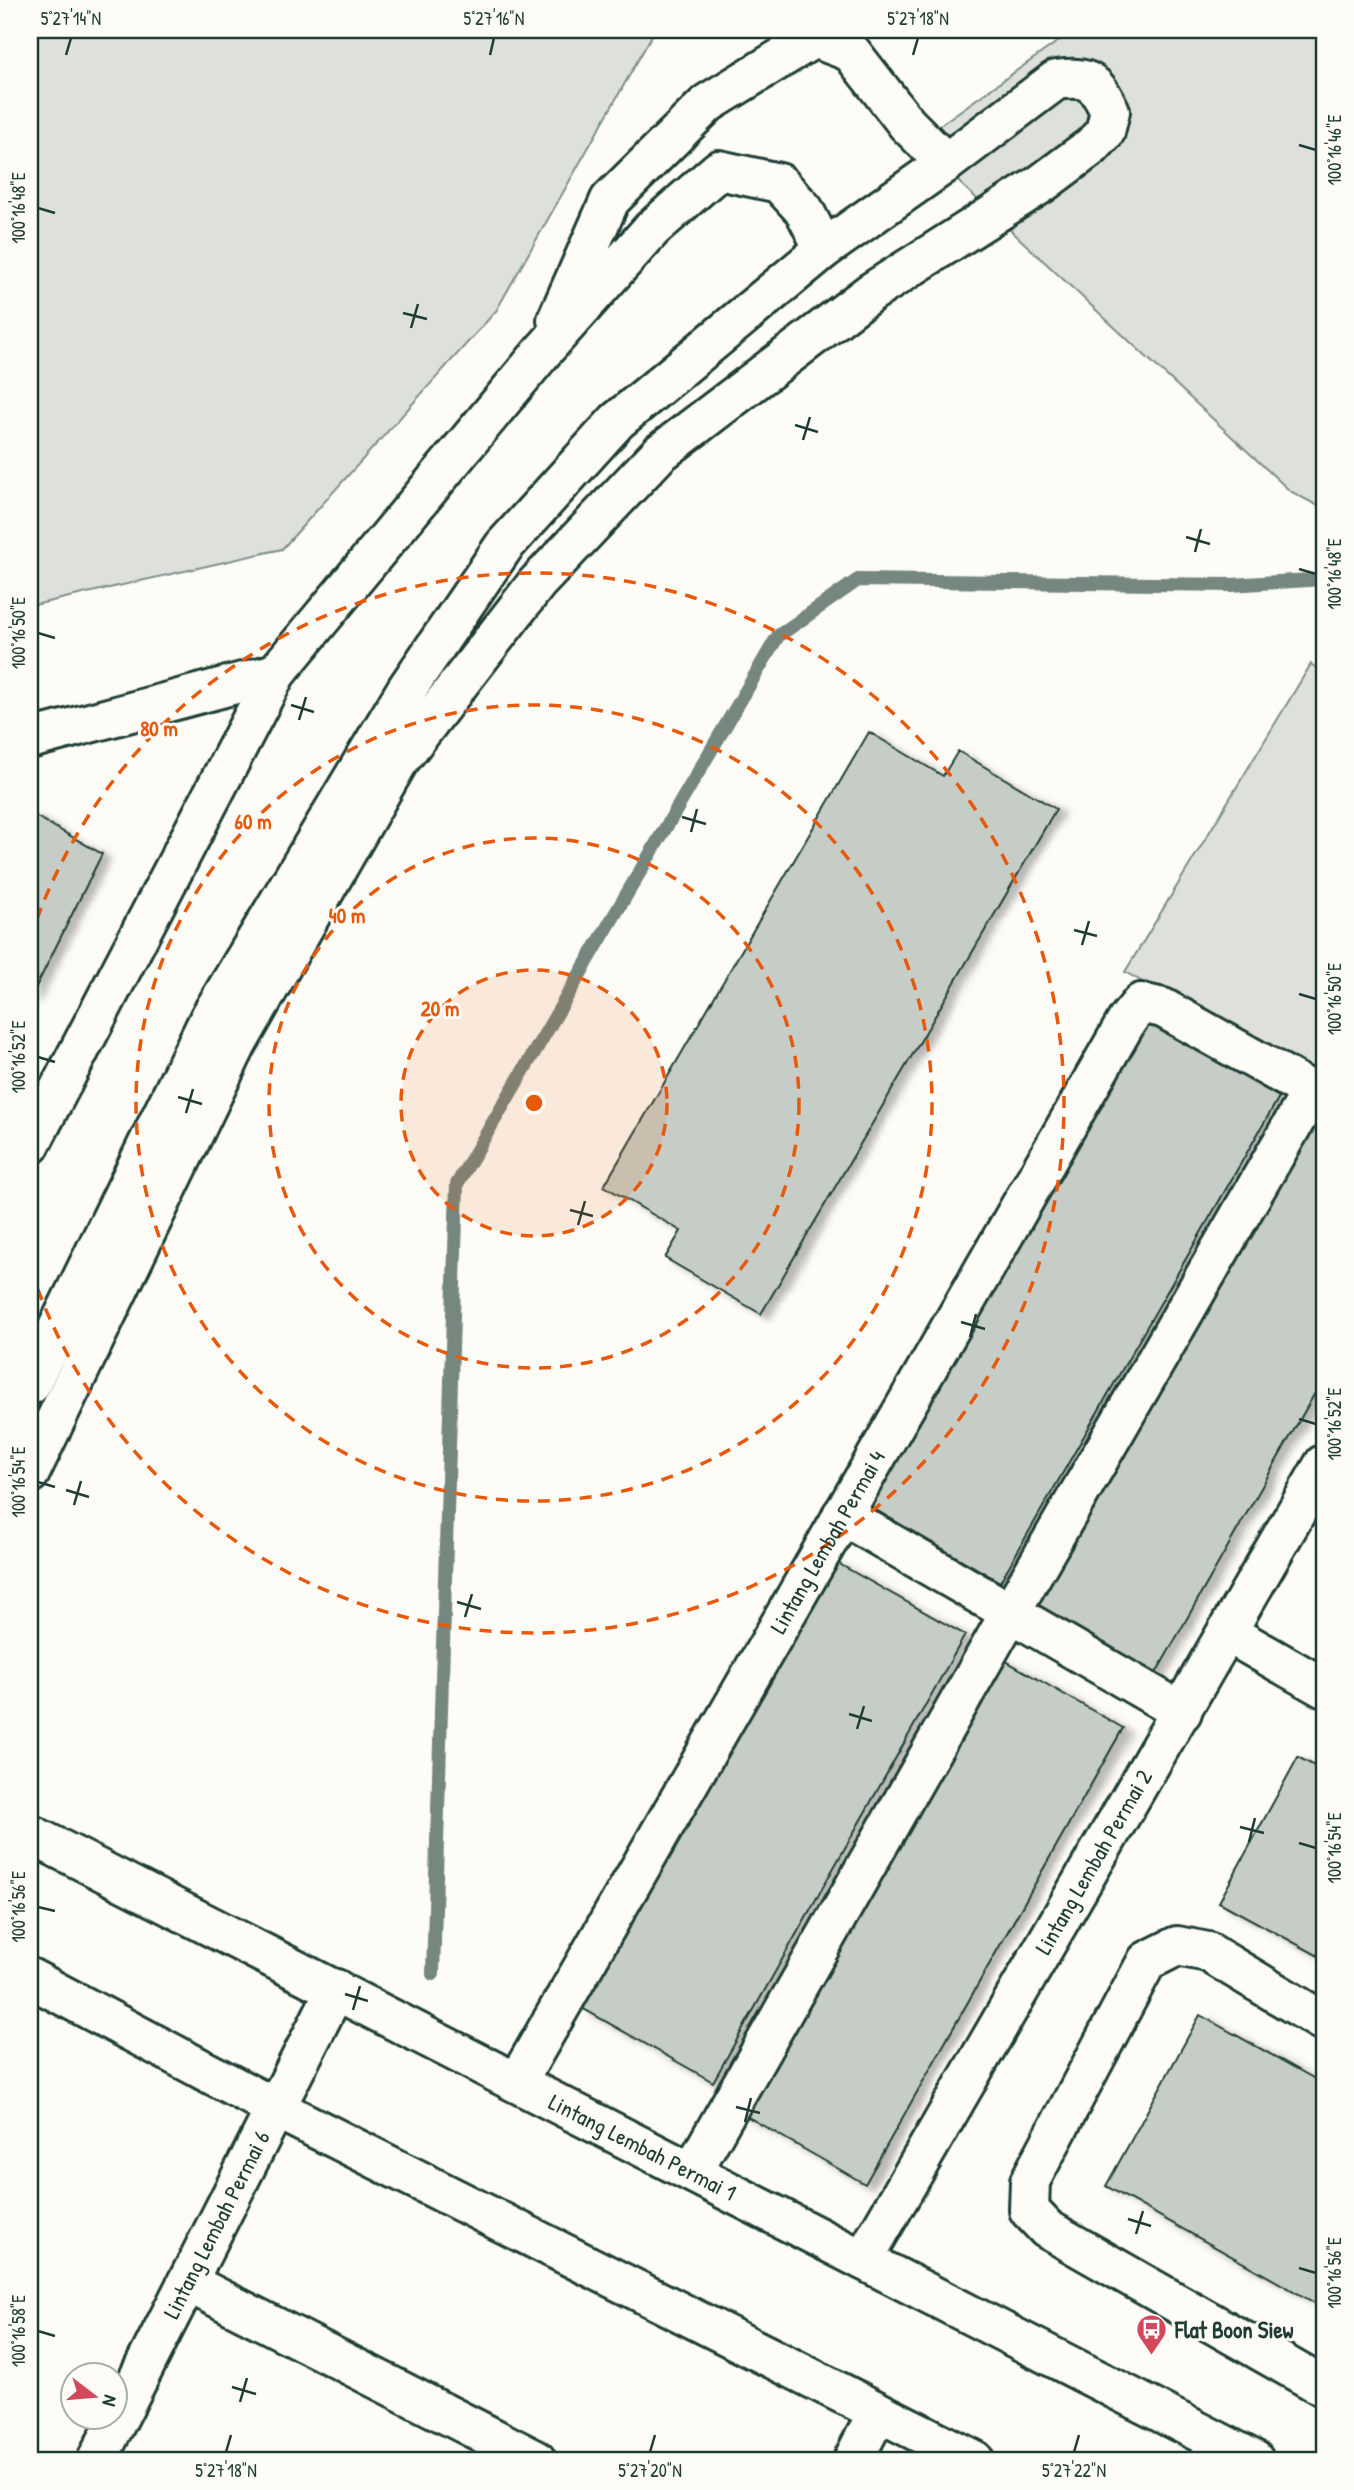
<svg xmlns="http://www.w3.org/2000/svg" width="1354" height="2490" viewBox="0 0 1354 2490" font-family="'Patrick Hand',sans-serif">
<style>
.green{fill:#dde0db;stroke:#7e8e88;stroke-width:2}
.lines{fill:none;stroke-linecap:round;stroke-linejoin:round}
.stream{stroke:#75877f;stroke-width:14}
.building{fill:#c6cdc7;stroke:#1f3d34;stroke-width:2;filter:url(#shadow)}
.minor-casing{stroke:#1f3d34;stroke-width:44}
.minor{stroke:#fdfcf7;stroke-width:38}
.ticks{fill:none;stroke:#1f3d34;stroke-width:2.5}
.ring{fill:none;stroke:#e8590c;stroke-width:3.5;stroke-dasharray:12 9}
.labels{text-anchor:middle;stroke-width:6;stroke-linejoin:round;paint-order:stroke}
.street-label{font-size:23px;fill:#1f3d34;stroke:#fdfcf7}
.poi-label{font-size:23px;font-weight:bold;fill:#1f3d34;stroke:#fdfcf7;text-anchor:start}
.centre{fill:#e8590c;stroke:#fdfcf7;stroke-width:3.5}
.ring-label{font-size:21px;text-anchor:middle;font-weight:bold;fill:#e8590c;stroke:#fdfcf7;stroke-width:6;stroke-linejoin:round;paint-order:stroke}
.neatline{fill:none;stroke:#1f3d34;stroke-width:2.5}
.ticks-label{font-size:18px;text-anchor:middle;fill:#1f3d34}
</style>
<defs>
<filter id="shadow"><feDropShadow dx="8" dy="4.5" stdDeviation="3.5" flood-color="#0004"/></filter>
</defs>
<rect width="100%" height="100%" fill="#fdfcf7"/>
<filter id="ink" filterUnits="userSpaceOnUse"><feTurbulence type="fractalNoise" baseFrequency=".0143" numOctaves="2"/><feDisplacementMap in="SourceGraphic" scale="14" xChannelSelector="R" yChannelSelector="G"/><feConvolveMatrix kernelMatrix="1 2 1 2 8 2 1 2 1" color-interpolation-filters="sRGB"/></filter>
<g filter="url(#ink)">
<!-- green -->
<path class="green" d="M30,30H655L496,311L282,549L30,606Z
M1074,30H1324V509L1290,491L916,142Z
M1311,664L1324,674V1085L1125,972Z"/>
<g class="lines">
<!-- stream -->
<path class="stream" d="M433,1974L457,1184L778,636L858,580L1231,585L1324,579"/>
</g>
<!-- building -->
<path class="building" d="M869,732L943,776L958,751L1056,809L761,1314L665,1258L681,1231L604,1186Z
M30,813L102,854L30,999Z
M1140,1017L1279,1097L1000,1582L862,1502Z
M1316,1116L1324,1121V1377L1151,1682L1033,1615Z
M834,1561L965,1635L713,2082L582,2008Z
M999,1657L1123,1728L865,2184L741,2113Z
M1298,1757L1324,1771V1959L1219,1902Z
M1200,2015L1324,2084V2308L1106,2186Z"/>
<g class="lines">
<defs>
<g id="minor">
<path d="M557,320L610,200L708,103L814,38L851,52L907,124L946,163"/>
<path d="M30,739L276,673"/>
<path d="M30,1145L276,673L543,351L652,229L719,170L779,183L804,210L824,249"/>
<path d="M30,1385L210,1017L406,690L504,546L617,421L824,249L946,163L1056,80C1090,76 1095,81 1110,111L1105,132L1092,146L1041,184L870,293L660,453L537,583L398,762L237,1044L30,1473"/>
<path d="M842,1515L1182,1712"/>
<path d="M1228,1633L1324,1688"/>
<path id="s1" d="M30,1834L1254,2460"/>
<path d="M30,1978L275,2108L974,2460"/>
<path d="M1324,2022L1208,1952L1177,1946L1147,1961L1030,2181L1029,2210L1047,2229L1324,2387"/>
<path id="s2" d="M517,2082L1128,1019L1141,1003L1163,1008L1324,1098"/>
<path d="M692,2172L1010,1613L1312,1091"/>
<path id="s3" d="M863,2260L1324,1464"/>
<path d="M187,2282L536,2460"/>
<path id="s4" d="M97,2460L336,1989"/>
<path d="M853,2460L878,2412"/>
</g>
</defs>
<!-- minor casing -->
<use href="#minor" class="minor-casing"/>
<!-- minor -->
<use href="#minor" class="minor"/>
</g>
</g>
<!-- ticks -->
<path class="ticks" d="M66,55L71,38M490,55L494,38M913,55L918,38M1299,145L1316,150M38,208L55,213M403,313L427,319M411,328L418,304M795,425L818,432M803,440L810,417M1186,537L1210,544M1195,552L1201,529M1299,569L1316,574M38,633L55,638M291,705L314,712M299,720L306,697M682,817L706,824M691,832L697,809M1074,930L1097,936M1082,945L1089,921M1299,994L1316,999M38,1057L55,1062M178,1097L202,1104M186,1113L193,1089M570,1210L593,1216M578,1225L585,1201M961,1322L985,1329M970,1337L976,1314M1299,1419L1316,1424M38,1482L55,1487M66,1490L89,1497M74,1505L81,1481M457,1602L481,1609M465,1617L472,1594M849,1714L872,1721M857,1729L864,1706M1240,1827L1264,1833M1249,1842L1255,1818M1299,1843L1316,1848M38,1907L55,1911M345,1994L368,2001M353,2010L360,1986M736,2107L760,2113M745,2122L751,2098M1128,2219L1151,2226M1136,2234L1143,2211M1299,2268L1316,2273M38,2331L55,2336M232,2387L256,2394M240,2402L247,2378M226,2452L231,2435M650,2452L655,2435M1074,2452L1079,2435"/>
<!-- distance rings -->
<circle cx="534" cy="1103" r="133" fill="#e8590c" fill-opacity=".12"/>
<g class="ring">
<circle cx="534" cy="1103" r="133"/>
<circle cx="534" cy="1103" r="265"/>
<circle cx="534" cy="1103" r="398"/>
<path d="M30 939A530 530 0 1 1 30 1267"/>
</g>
<!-- icons -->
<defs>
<symbol id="bus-pin" viewBox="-11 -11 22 30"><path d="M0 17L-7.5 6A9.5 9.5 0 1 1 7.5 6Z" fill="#d1495b" stroke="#fdfcf7"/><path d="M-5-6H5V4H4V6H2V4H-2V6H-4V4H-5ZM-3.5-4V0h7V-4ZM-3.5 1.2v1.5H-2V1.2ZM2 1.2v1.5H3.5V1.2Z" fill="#fff"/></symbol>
</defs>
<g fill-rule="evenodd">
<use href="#bus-pin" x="1134" y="2312" width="35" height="47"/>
</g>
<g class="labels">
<!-- street labels -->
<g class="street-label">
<text dy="8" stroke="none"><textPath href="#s2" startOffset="623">Lintang Lembah Permai 4</textPath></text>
<text dy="8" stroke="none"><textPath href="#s3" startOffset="460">Lintang Lembah Permai 2</textPath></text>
<text dy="8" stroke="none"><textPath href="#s1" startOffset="688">Lintang Lembah Permai 1</textPath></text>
<text dy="8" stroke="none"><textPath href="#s4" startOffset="264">Lintang Lembah Permai 6</textPath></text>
</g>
<!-- poi labels -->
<g class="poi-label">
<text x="1175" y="2338">Flat Boon Siew</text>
</g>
</g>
<circle cx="534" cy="1103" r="10" class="centre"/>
<g class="ring-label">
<text x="159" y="736">80 m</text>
<text x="253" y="829">60 m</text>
<text x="347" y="923">40 m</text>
<text x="440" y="1016">20 m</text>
</g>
<!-- margin -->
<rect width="1354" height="2490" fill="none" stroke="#fdfcf7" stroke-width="77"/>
<!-- north arrow -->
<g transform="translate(94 2396) rotate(106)"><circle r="33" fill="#fdfcf7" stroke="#a4b0a9" stroke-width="2"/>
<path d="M0-5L12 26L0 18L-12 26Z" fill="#d1495b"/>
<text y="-10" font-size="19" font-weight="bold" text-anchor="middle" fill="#1f3d34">N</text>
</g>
<rect x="38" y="38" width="1278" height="2414" class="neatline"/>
<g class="ticks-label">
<text x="71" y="25">5°27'14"N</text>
<text x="494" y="25">5°27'16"N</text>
<text x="918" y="25">5°27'18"N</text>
<text transform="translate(1335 150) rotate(-90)" y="6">100°16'46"E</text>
<text transform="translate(19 208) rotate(-90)" y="6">100°16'48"E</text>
<text transform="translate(1335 574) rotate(-90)" y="6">100°16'48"E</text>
<text transform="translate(19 633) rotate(-90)" y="6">100°16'50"E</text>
<text transform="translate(1335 999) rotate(-90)" y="6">100°16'50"E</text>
<text transform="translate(19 1057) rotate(-90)" y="6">100°16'52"E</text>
<text transform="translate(1335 1424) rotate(-90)" y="6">100°16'52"E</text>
<text transform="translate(19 1482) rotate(-90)" y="6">100°16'54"E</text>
<text transform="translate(1335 1848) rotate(-90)" y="6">100°16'54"E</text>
<text transform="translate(19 1907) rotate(-90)" y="6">100°16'56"E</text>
<text transform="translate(1335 2273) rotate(-90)" y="6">100°16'56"E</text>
<text transform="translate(19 2331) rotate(-90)" y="6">100°16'58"E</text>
<text x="226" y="2477">5°27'18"N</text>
<text x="650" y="2477">5°27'20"N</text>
<text x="1074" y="2477">5°27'22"N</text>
</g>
</svg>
